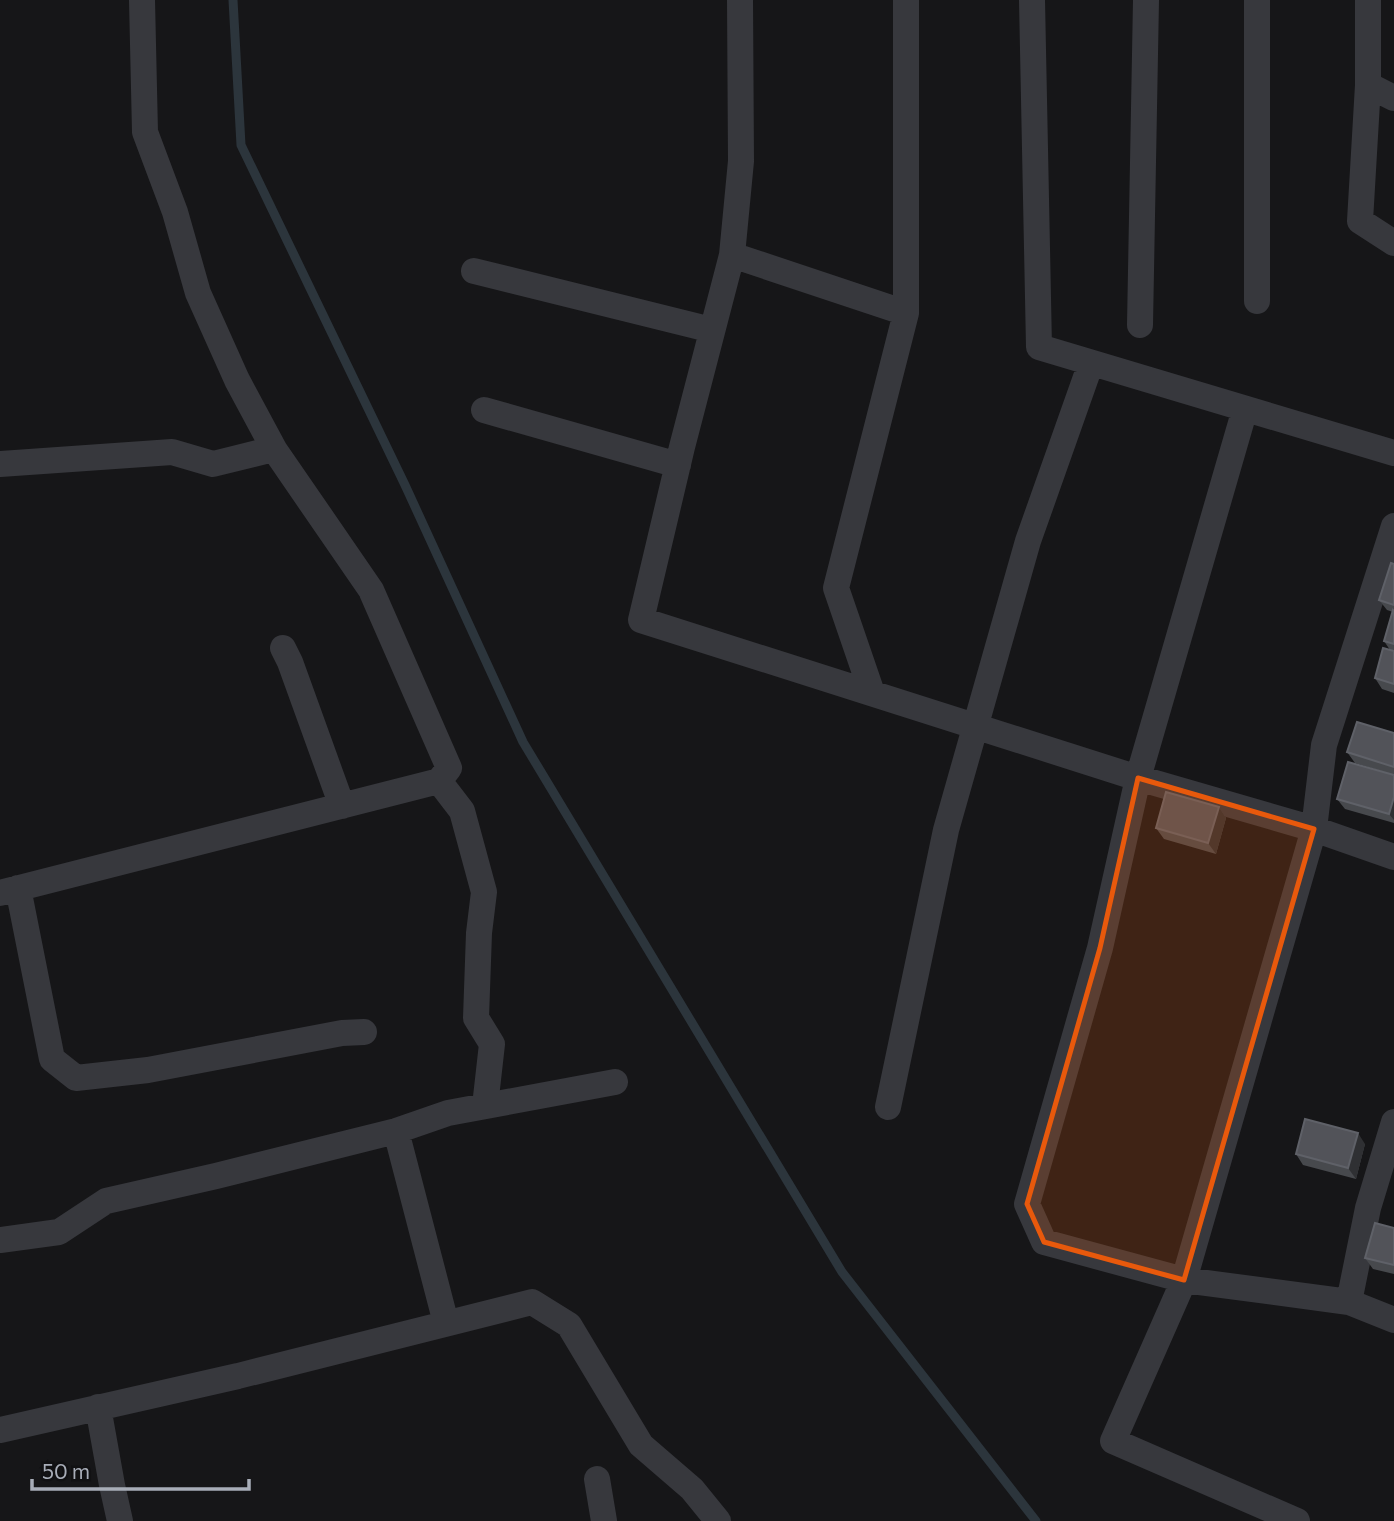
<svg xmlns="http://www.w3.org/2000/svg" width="1394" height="1521" viewBox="0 0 1394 1521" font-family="Commissioner,sans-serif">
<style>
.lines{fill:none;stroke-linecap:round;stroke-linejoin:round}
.stream{stroke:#2c353c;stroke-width:9}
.minor{stroke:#37383d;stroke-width:26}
.wall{fill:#47494d}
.shaded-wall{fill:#2f3033}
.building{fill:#525359;stroke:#5f6168;stroke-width:2}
.marked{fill:#e8590c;fill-opacity:0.2;stroke:#e8590c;stroke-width:5;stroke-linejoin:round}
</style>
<rect width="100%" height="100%" fill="#161618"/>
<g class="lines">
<!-- stream -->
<path class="stream" d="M233,0L241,145L405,485L523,742L842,1272L1036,1521"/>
<!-- minor -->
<path class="minor" d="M142,0L145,132L175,212L198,293L237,380L274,449
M740,0L741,161L732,255L682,447L641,620L1138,778L1314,829L1394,857
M1032,0L1039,347L1394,453
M1257,0V301
M1368,0V85L1394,98
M1368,85L1360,221L1394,243
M732,255L906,313V0
M474,271L712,330
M1140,325L1146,0
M1245,409L1138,778L1100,948L1027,1204L1044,1242L1184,1280L1349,1302L1394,1320
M484,410L678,465
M0,464L172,452L213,464L274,449L371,590L449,768L439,781L0,893
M283,648L290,662L342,806
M872,693L836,588L906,313
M439,781L462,811L484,892L479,933L476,1018L492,1044L485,1106
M18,888L52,1059L76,1078L148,1070L342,1033L364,1032
M888,1107L946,830L1028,541L1091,363
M396,1131L446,1323
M0,1240L59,1232L106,1201L216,1176L396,1131L448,1113L615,1082
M1349,1302L1368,1208L1394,1122
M98,1407L112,1485L120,1521
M0,1430L238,1376L532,1302L569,1325L641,1445L692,1489L718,1521
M597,1479L604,1521
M1297,1521L1113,1441L1184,1280L1314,829L1324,745L1394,526"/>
</g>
<!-- wall -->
<path class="wall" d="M1394,564V693L1382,689L1375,678L1390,650L1384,641L1393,612L1387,610L1379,600Z
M1394,733V775L1355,763L1347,752Z
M1394,775V823L1345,809L1337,799Z
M1219,807L1226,818L1216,854L1164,839L1156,828Z
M1365,1144L1356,1179L1303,1165L1296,1154Z
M1394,1228V1274L1373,1269L1365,1258Z"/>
<!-- shaded-wall -->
<path class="shaded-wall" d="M1394,797V820L1389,814Z
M1219,807L1226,818L1216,854L1208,843Z
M1358,1133L1365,1144L1356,1179L1348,1168Z"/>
<!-- building -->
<path class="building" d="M1391,563L1394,564V605L1379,600Z
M1393,610L1394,611V644L1384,641Z
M1383,648L1394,651V684L1375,678Z
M1357,722L1394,733V767L1347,752Z
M1348,762L1394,775V797L1389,814L1337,799Z
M1166,792L1219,807L1208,843L1156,828Z
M1305,1119L1358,1133L1348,1168L1296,1154Z
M1375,1223L1394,1228V1265L1365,1258Z"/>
<!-- marked area -->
<path class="marked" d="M1138,778L1314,829L1184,1280L1044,1242L1027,1204L1100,948Z"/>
<!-- scale -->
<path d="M32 1479v10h217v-10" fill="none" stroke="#a8adb8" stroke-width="3.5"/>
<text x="42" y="1479" font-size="21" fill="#a8adb8" stroke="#111113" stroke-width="5" paint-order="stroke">50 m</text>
</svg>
